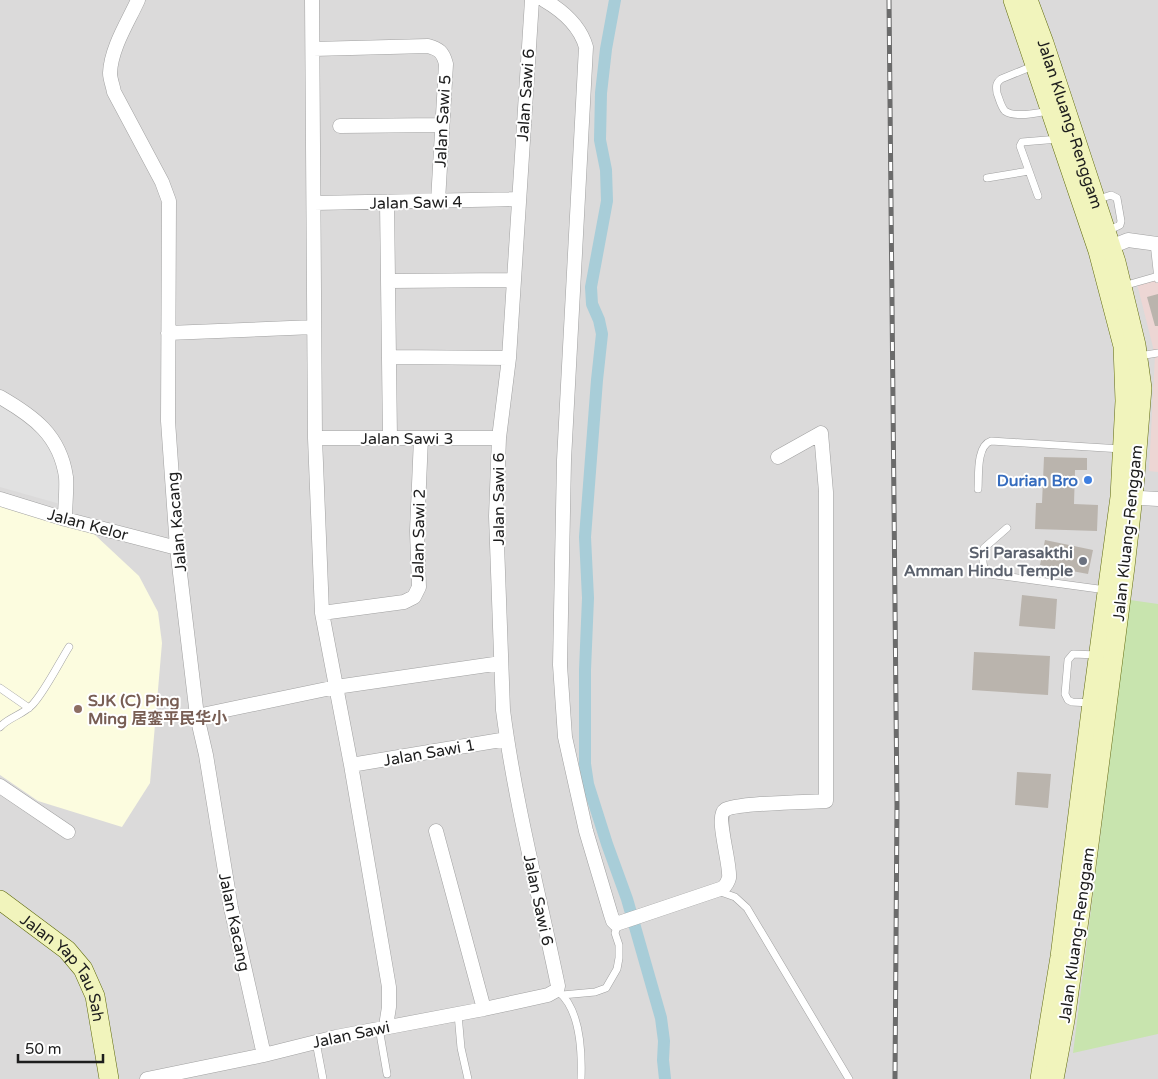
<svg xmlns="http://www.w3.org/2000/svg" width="1158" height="1079" viewBox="0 0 1158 1079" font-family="'Varela Round','Noto Sans SC',sans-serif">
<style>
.residential{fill:#dbdada}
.commercial{fill:#edd6d4}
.education{fill:#fcfcdf}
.grass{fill:#c8e4ae}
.parking{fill:#e1e1e1}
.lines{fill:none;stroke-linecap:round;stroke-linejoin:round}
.canal{stroke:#a8cdd8;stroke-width:12}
.building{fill:#bab4ad}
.lane-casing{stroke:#a1a1a1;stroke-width:8}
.street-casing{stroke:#a1a1a1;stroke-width:15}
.secondary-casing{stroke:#606b0e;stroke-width:20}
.lane{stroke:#fff;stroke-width:7}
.street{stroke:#fff;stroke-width:14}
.secondary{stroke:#f1f4bc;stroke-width:19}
.rail-casing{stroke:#6b6b6b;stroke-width:5}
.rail{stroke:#fff;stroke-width:3;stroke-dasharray:9;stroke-linecap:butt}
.shop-dot{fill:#3f7fe0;stroke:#fff;stroke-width:2}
.worship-dot{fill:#6b7280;stroke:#fff;stroke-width:2}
.education-dot{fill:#8d6e63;stroke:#fff;stroke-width:2}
.labels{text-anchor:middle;stroke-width:4;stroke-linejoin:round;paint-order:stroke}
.street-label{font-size:16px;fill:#1d1d1d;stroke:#fff}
.shop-label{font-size:16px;font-weight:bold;fill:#366cbe;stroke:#fff;text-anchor:end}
.worship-label{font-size:16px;font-weight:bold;fill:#5b616d;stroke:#fff;text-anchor:end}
.education-label{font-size:16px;font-weight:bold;fill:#785e54;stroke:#fff;text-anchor:start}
</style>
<rect width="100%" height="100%" fill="#eeebe4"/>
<!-- residential -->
<path class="residential" d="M0,0H1158V1079H0Z"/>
<!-- commercial -->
<path class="commercial" d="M1158,274V472L1149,471L1155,355L1136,280Z"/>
<!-- education -->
<path class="education" d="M0,504L94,534L139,576L158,612L162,643L150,783L122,827L38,801L0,775Z"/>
<!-- grass -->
<path class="grass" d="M1130,600L1158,604V1034L1073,1053Z"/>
<!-- parking -->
<path class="parking" d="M0,401L44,435L55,453L61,479L60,504L0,487Z"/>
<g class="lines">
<!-- canal -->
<path class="canal" d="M615,0L606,49L601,93L600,140L606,170L607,201L591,287L592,304L599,320L602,334L597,380L585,537L588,598L585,670V764L588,784L607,844L627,899L661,1018L664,1041L663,1060L665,1079"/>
</g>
<!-- building -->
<path class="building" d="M1158,294V326H1155L1147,297Z
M1044,457L1087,458V470H1075L1074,504L1098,505L1097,531L1035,529L1036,503H1042Z
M1045,540L1093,550L1088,574L1040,565Z
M1022,595L1057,599L1055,629L1019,626Z
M974,652L1050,656L1048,695L972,690Z
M1017,772L1051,774L1048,808L1015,805Z"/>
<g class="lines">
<defs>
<path id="lane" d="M1033,66L1001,79C996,83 996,86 997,93C999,98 1001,107 1005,111C1014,118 1038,113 1048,111
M987,178L1029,171
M1038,196L1020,146L1022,142L1059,139
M1096,200L1111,195L1117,198L1121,221L1120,225L1107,231
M1154,243L1158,279
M1123,286L1158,276
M1139,356L1158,353
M978,489C979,476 976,446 991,441L1122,449
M1007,528L984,548C983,557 981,567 988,574L1106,590
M0,688L29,708
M1091,703L1072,702L1068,700L1065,694L1068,660L1073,654L1097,655
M0,727C9,717 23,715 33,704C45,691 59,663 69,647
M718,891L735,897L747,908L849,1079
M559,992C581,1011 582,1052 581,1079
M562,995L595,992L606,988L617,969L619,958V945L615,933L618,924
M458,1014L461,1048L468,1079
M379,1028L387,1074
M316,1042L323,1079"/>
<path id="street" d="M138,0C128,22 111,48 110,73C110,79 113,86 114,92L162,182L169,201L168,421L177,548L197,716L206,755L231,908L264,1055
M312,0L315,438L322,613L351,765L389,987V1007L386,1026
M544,0C563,11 580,26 586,47L564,460L560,665L565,737L586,831L611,915L613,921L616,924L723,888C726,885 728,882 729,878C731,865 715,816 725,810C735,803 809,802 826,801V492L821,433L778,457
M313,49L428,46C439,49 443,52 446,64L438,201
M340,126L442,125
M387,202L390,438
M314,203L518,199
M1103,250L1128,240L1158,244
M389,281L513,280
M168,333L314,327
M390,357L509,358
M0,397C33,416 60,435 66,477C67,490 65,505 65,519
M315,438H499
M1123,497L1158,499
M0,499L65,519L177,548
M322,613L404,602L414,597L419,587L417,531L421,438
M197,716L336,687L501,663
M351,765L507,739
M0,786L68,832
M436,831L484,1009
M147,1079L264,1055L336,1037L484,1009L548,995L557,990L558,986C539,894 515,803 503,710L496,516L499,438L509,358L532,0"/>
<g id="secondary">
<path d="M1013,0L1098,251L1123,346L1125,401L1120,497L1092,703L1060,957L1040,1079"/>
<path id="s1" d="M1028,0L1044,43L1116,262L1136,345L1142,388L1134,487L1125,567L1082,898L1065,1020L1054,1079"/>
<path id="s2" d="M0,900L67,950L83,969L95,996L109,1079"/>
</g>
</defs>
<!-- lane casing -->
<use href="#lane" class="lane-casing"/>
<!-- street casing -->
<use href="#street" class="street-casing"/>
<!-- secondary casing -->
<use href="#secondary" class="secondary-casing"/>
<!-- lane -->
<use href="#lane" class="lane"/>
<!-- street -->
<use href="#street" class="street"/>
<!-- secondary -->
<use href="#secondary" class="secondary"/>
<defs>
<path id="rail" d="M889,0L897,805L895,1079"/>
</defs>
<!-- rail casing -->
<use href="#rail" class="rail-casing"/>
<!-- rail -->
<use href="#rail" class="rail"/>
</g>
<!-- markers -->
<circle class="shop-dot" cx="1088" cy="480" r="5"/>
<circle class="worship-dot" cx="1083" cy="561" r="5"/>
<circle class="education-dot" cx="78" cy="709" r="5"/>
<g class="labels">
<!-- street labels -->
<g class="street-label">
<text transform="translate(525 95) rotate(-86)" y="6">Jalan Sawi 6</text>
<text transform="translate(442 121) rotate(-87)" y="6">Jalan Sawi 5</text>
<text dy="6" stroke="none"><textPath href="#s1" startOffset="131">Jalan Kluang-Renggam</textPath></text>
<text transform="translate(416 202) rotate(-1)" y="6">Jalan Sawi 4</text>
<text x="407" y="444">Jalan Sawi 3</text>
<text transform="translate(498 499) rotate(-90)" y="6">Jalan Sawi 6</text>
<text transform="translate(176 522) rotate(-95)" y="6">Jalan Kacang</text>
<text transform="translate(88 524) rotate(15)" y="6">Jalan Kelor</text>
<text transform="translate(1127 533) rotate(-84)" y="6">Jalan Kluang-Renggam</text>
<text transform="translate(418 535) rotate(-89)" y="6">Jalan Sawi 2</text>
<text transform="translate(429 752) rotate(-10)" y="6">Jalan Sawi 1</text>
<text transform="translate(539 900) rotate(78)" y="6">Jalan Sawi 6</text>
<text transform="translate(235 922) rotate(78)" y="6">Jalan Kacang</text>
<text transform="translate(1076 935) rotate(-82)" y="6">Jalan Kluang-Renggam</text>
<text dy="6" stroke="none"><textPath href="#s2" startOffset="96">Jalan Yap Tau Sah</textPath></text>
<text transform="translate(351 1034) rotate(-12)" y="6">Jalan Sawi</text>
</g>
<!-- shop labels -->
<g class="shop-label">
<text x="1078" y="486">Durian Bro</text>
</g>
<!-- worship labels -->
<g class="worship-label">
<text x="1073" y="558">Sri Parasakthi<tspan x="1073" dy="18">Amman Hindu Temple</tspan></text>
</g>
<!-- education labels -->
<g class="education-label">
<text x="88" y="706">SJK (C) Ping<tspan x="88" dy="18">Ming 居銮平民华小</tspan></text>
</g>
</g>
<!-- scale -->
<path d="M18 1054v8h85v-8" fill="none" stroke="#1d1d1d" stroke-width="2.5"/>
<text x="25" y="1054" font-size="15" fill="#1d1d1d" stroke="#ffffff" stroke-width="4" paint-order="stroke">50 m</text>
</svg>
